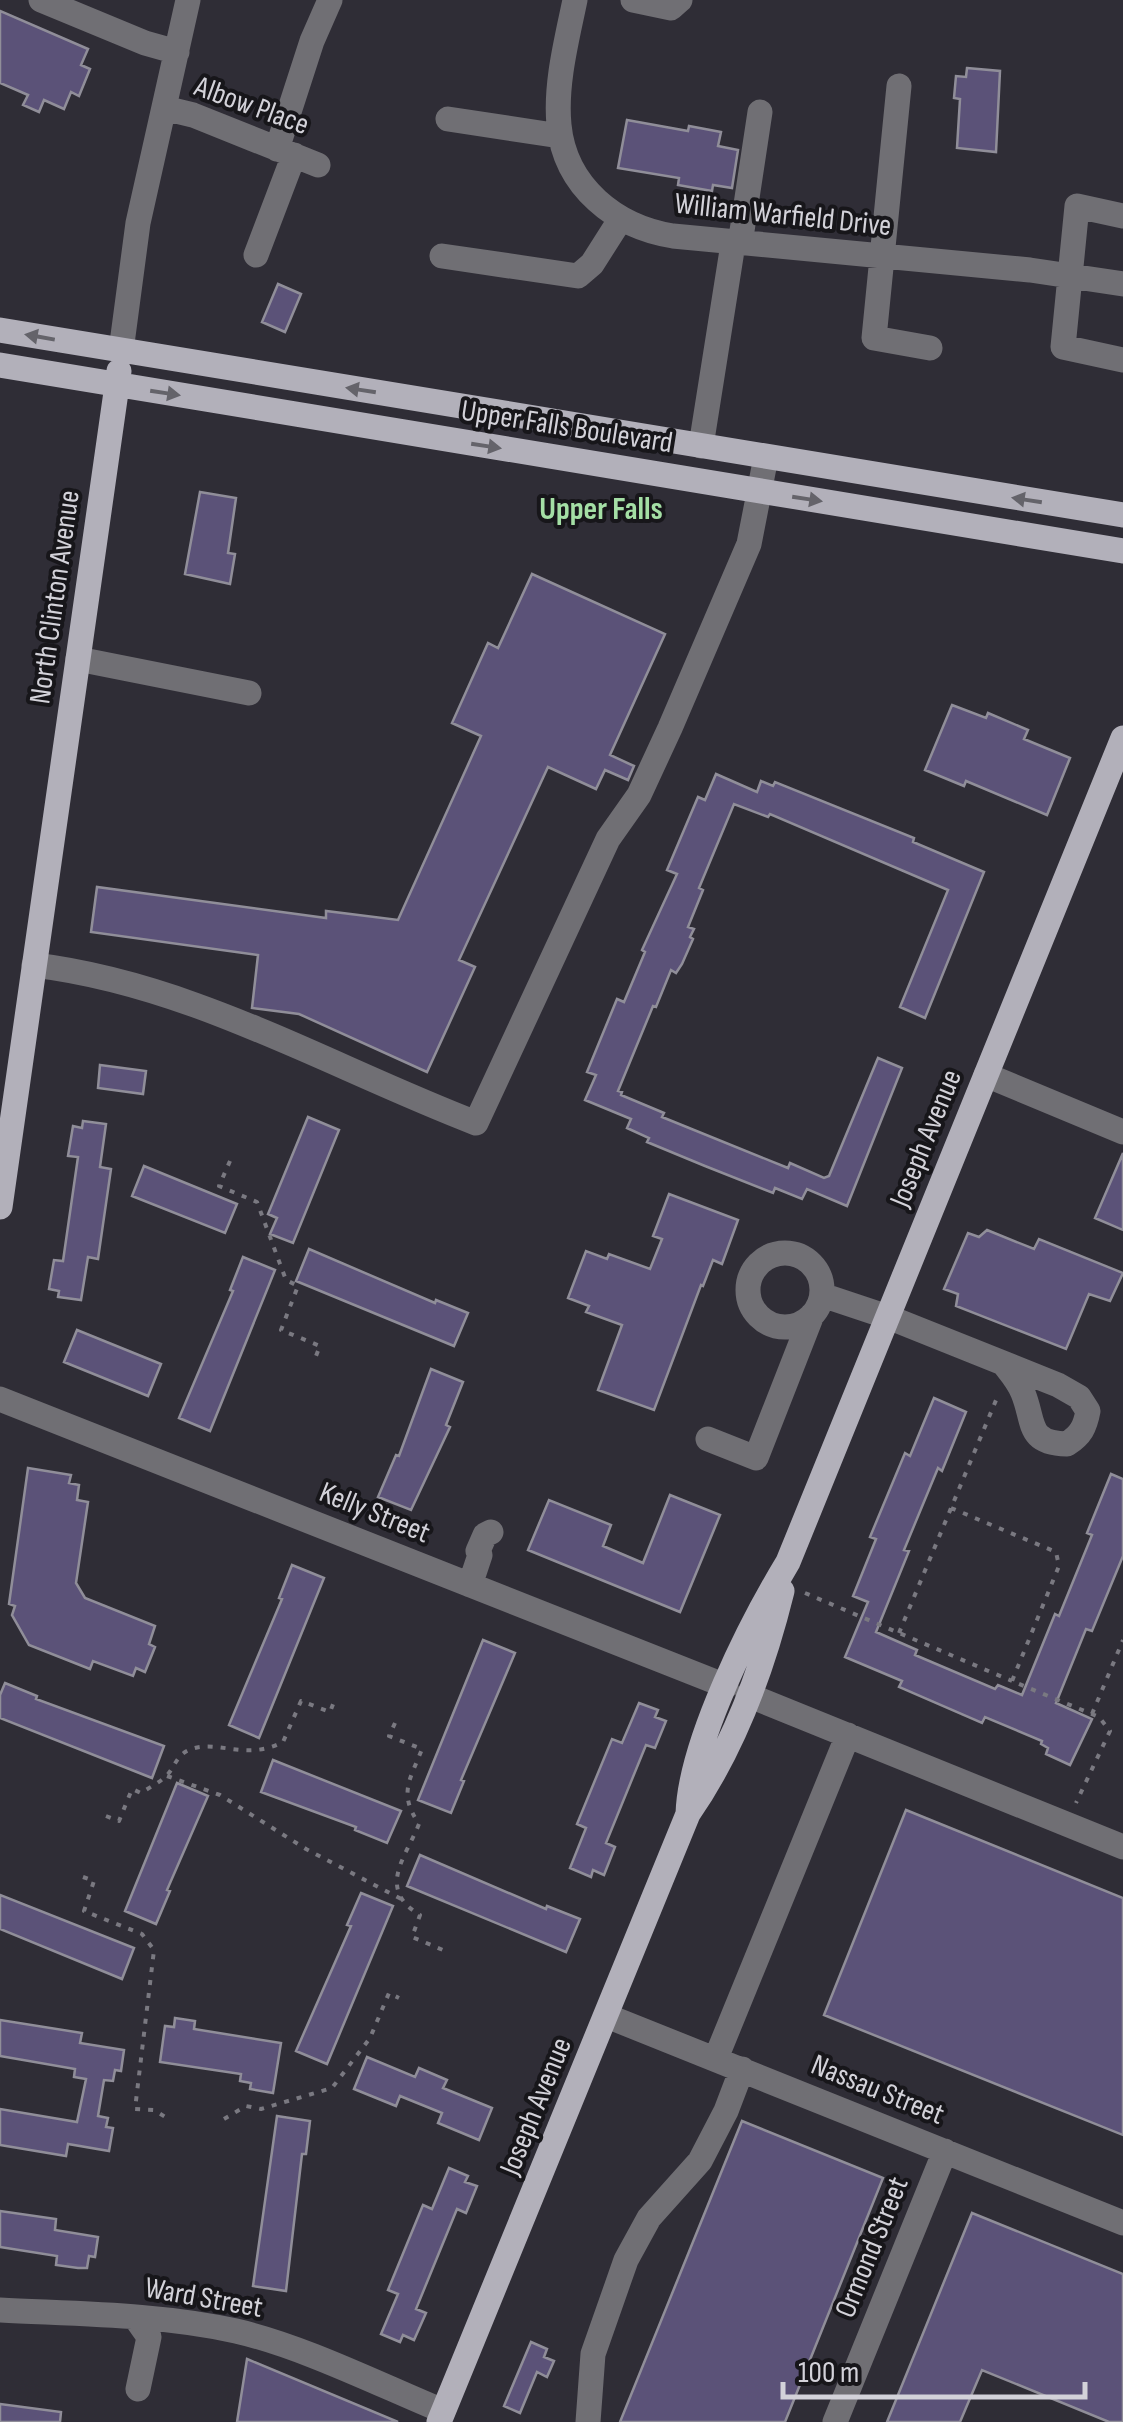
<svg xmlns="http://www.w3.org/2000/svg" width="1123" height="2422" viewBox="0 0 1123 2422" font-family="'Sofia Sans Condensed',sans-serif">
<style>
.building{fill:#5b5278;stroke:#908e99;stroke-width:2.5}
.lines{fill:none;stroke-linecap:round;stroke-linejoin:round}
.path{stroke:#7a7981;stroke-width:4;stroke-dasharray:5 8;stroke-linecap:butt}
.minor{stroke:#706f74;stroke-width:25}
.major{stroke:#b2b0ba;stroke-width:25}
.oneway{fill:#64636a}
.labels{text-anchor:middle;stroke-width:8;stroke-linejoin:round;paint-order:stroke}
.street-label{font-size:30px;fill:#d3d2d9;stroke:#17161a}
.neighbourhood-label{font-size:32px;font-weight:bold;fill:#a4dfa5;stroke:#17161a}
</style>
<rect width="100%" height="100%" fill="#2f2d36"/>
<!-- building -->
<path class="building" d="M0,11L88,49L81,65L90,69L79,96L71,92L64,109L44,100L39,112L23,105L28,95L0,83Z
M967,68L1000,71L996,152L957,148L960,99L954,98L956,76L966,77Z
M627,120L688,131L689,126L721,132L718,146L738,150L732,188L713,185L712,191L678,185L679,178L618,168Z
M278,284L301,294L285,332L262,322Z
M200,492L236,498L228,553L235,554L230,584L185,574Z
M532,574L665,634L610,755L634,766L628,780L605,770L596,789L548,767L459,960L475,967L427,1072L299,1014L252,1008L258,955L91,932L97,887L326,918V911L398,920L481,736L452,723L488,643L498,648Z
M952,705L986,718L988,713L1028,730L1024,739L1070,758L1047,815L966,781L964,786L925,770Z
M716,774L757,792L761,781L773,786L775,782L914,838L913,842L984,872L925,1018L900,1007L948,890L770,814L768,817L734,804L699,888L703,890L688,927L694,929L690,937L693,939L682,964L676,973L671,970L656,1007L653,1006L618,1091L622,1092L621,1095L664,1113L662,1117L788,1168L790,1163L824,1178L829,1176L878,1058L902,1068L847,1206L807,1189L802,1199L775,1188L773,1193L705,1166L647,1142L649,1138L627,1128L631,1119L585,1100L596,1075L587,1072L617,999L624,1002L645,952L642,950L677,874L667,870L698,797L705,800Z
M100,1065L146,1071L143,1094L98,1088Z
M308,1117L339,1130L293,1243L270,1234L277,1218L268,1214Z
M83,1121L106,1124L100,1167L111,1169L98,1259L88,1257L81,1300L58,1297L59,1291L49,1289L54,1260L63,1261L78,1157L68,1156L73,1126L82,1128Z
M1123,1153V1230L1095,1218Z
M144,1166L237,1204L225,1233L132,1196Z
M669,1194L738,1220L722,1264L713,1260L703,1286L701,1285L654,1410L598,1390L622,1325L586,1312L589,1306L568,1298L586,1251L607,1259L609,1254L650,1269L662,1239L653,1236Z
M987,1230L1034,1249L1039,1239L1123,1273L1110,1301L1089,1294L1066,1349L956,1306L958,1294L944,1289L968,1233L979,1237Z
M309,1249L435,1303L436,1300L468,1313L454,1346L296,1281Z
M243,1257L275,1270L210,1431L179,1418L233,1291L230,1290Z
M77,1330L161,1364L148,1396L64,1362Z
M431,1369L463,1382L446,1425L450,1427L411,1510L378,1497L396,1455L399,1456Z
M934,1398L966,1412L942,1471L938,1468L904,1550L909,1551L876,1632L917,1650L915,1655L995,1689L998,1685L1022,1695L1055,1614L1059,1616L1092,1535L1087,1533L1111,1474L1123,1479V1556L1092,1631L1086,1629L1056,1703L1092,1719L1070,1765L1046,1754L1048,1748L1041,1744L1042,1741L985,1717L982,1723L899,1687L902,1681L845,1657L868,1602L853,1596L876,1539L870,1537L905,1453L910,1456Z
M28,1468L71,1475L69,1483L79,1485L77,1500L88,1502L76,1583L85,1598L155,1626L149,1644L155,1647L145,1672L136,1668L133,1676L93,1661L90,1669L29,1645L12,1615L15,1606L9,1604Z
M670,1495L720,1515L680,1612L528,1550L549,1500L611,1525L603,1546L643,1563Z
M292,1565L324,1578L259,1738L229,1725L282,1599L279,1598Z
M483,1640L515,1653L461,1780L464,1781L451,1813L418,1800Z
M5,1683L37,1696L36,1699L164,1746L152,1778L0,1718V1695Z
M639,1703L658,1710L655,1717L666,1721L655,1748L646,1745L606,1843L615,1847L604,1875L593,1870L591,1877L570,1868L586,1828L577,1824L612,1739L622,1743Z
M273,1760L401,1811L387,1843L355,1830L356,1827L261,1792Z
M177,1783L208,1796L167,1890L170,1891L156,1924L125,1911Z
M906,1810L1123,1898V2135L824,2015Z
M420,1855L546,1909L547,1906L580,1919L566,1952L407,1886Z
M361,1893L393,1906L327,2064L296,2051L351,1926L347,1925Z
M0,1895L134,1948L122,1979L0,1929Z
M175,2018L195,2021L194,2029L281,2043L273,2093L250,2089L251,2083L240,2081L241,2074L160,2062L165,2026L174,2027Z
M0,2020L82,2033L80,2043L124,2050L121,2071L115,2070L113,2081L104,2080L98,2116L108,2118L106,2127L113,2128L109,2151L68,2144L66,2156L0,2145V2109L77,2122L86,2079L74,2077L75,2069L0,2056Z
M367,2057L415,2077L419,2068L447,2080L443,2088L492,2108L479,2140L438,2123L442,2113L400,2096L396,2106L354,2089Z
M277,2116L310,2121L306,2154H302L286,2291L253,2286Z
M742,2121L883,2178L785,2422H620Z
M449,2168L468,2176L465,2182L477,2186L466,2213L457,2209L416,2309L426,2313L414,2340L403,2335L400,2342L381,2334L398,2294L388,2290L423,2205L432,2209Z
M0,2211L56,2219L55,2230L98,2237L95,2257L89,2256L87,2268H78L56,2265L57,2256L0,2247Z
M972,2213L1123,2274V2422H1109L982,2370L960,2422H887Z
M531,2342L547,2349L544,2357L554,2361L547,2377L537,2372L520,2413L504,2406Z
M247,2359L398,2422H237Z
M0,2404L61,2412L60,2422H0Z"/>
<g class="lines">
<!-- path -->
<path class="path" d="M230,1161L219,1186L257,1202L286,1280L298,1286L281,1330L320,1346L316,1356
M951,1508L1056,1552L1059,1566L1012,1681L1099,1717L1110,1731L1076,1803
M805,1593L1012,1681
M899,1633L999,1393
M1092,1714L1123,1640
M395,1723L389,1736L422,1749C410,1780 398,1793 419,1824C406,1857 376,1889 420,1915L412,1937L443,1950
M167,1776L220,1795L306,1849L405,1901
M106,1816L119,1821L132,1789L141,1793C150,1787 161,1782 168,1774C175,1766 177,1755 189,1750C216,1738 245,1762 283,1742L301,1701L330,1712L335,1699
M83,1877L94,1881L84,1911L142,1934L154,1950L135,2109L154,2110L167,2118
M224,2119L246,2106L261,2109L332,2088L370,2038L389,1993L399,1998"/>
<!-- minor -->
<path class="minor" d="M41,0L145,43L177,52
M575,0C567,39 555,84 559,125C565,187 616,227 673,236L1030,270L1123,284
M633,0L671,8L680,0
M899,86L874,338L930,348
M164,108L193,115L318,165
M448,119L560,136
M277,149L312,41L330,0
M1123,216L1077,206L1063,347L1123,360
M740,244L760,112
M256,255L294,155
M442,256L578,276L592,264L620,220
M121,351L138,223L188,0
M701,446L733,244
M78,659L249,693
M34,965C192,984 330,1067 476,1123L608,839L639,795L670,728L749,544L766,457
M986,1075L1123,1132
M748 1290a37 37 0 1 1 74 0a37 37 0 1 1-74 0Z
M822,1295L888,1317L1058,1385L1079,1397L1088,1411C1085,1427 1081,1435 1067,1444C1026,1443 1035,1422 1023,1393C1019,1382 1011,1373 1004,1364
M0,1399L726,1686
M708,1439L756,1458L812,1315
M470,1585L480,1555L478,1551L485,1535L491,1532
M748,1695L1123,1847
M607,2016L1123,2223
M716,2058L848,1735
M0,2310C78,2314 159,2314 236,2331C302,2346 380,2385 443,2411
M135,2317L149,2337L138,2389
M588,2422L593,2354L626,2260L649,2218L700,2161L726,2111L742,2069
M835,2422L945,2151"/>
<!-- major -->
<path class="major" d="M0,330L1123,515
M0,365L1123,551
M0,1207L119,371
M688,1814C690,1743 751,1623 788,1562L1123,738
M439,2422L688,1814C733,1749 763,1668 782,1591"/>
</g>
<!-- one-way arrows -->
<defs><path id="oneway-solid" d="M-6-.8H1V-3.2L6.5 0L1 3.2V.8H-6Z" transform="scale(2.5)"/></defs>
<g class="oneway">
<use href="#oneway-solid" transform="translate(40 337) rotate(-170)"/>
<use href="#oneway-solid" transform="translate(361 390) rotate(-171)"/>
<use href="#oneway-solid" transform="translate(165 393) rotate(9)"/>
<use href="#oneway-solid" transform="translate(486 446) rotate(9)"/>
<use href="#oneway-solid" transform="translate(807 499) rotate(9)"/>
<use href="#oneway-solid" transform="translate(1027 500) rotate(-171)"/>
</g>
<g class="labels">
<!-- street labels -->
<g class="street-label">
<text transform="translate(252 105) rotate(20)" y="10">Albow Place</text>
<text transform="translate(783 214) rotate(6)" y="10">William Warfield Drive</text>
<text transform="translate(567 426) rotate(9)" y="10">Upper Falls Boulevard</text>
<text transform="translate(54 597) rotate(-82)" y="10">North Clinton Avenue</text>
<text transform="translate(925 1138) rotate(-68)" y="10">Joseph Avenue</text>
<text transform="translate(375 1512) rotate(22)" y="10">Kelly Street</text>
<text transform="translate(878 2089) rotate(22)" y="10">Nassau Street</text>
<text transform="translate(535 2106) rotate(-68)" y="10">Joseph Avenue</text>
<text transform="translate(871 2247) rotate(-68)" y="10">Ormond Street</text>
<text transform="translate(204 2297) rotate(10)" y="10">Ward Street</text>
</g>
<!-- neighbourhood labels -->
<g class="neighbourhood-label">
<text x="601" y="519">Upper Falls</text>
</g>
</g>
<!-- scale -->
<path d="M783 2382v15h302v-15" fill="none" stroke="#d3d2d9" stroke-width="5"/>
<text x="798" y="2382" font-size="30" fill="#d3d2d9" stroke="#17161a" stroke-width="8" paint-order="stroke">100 m</text>
</svg>
